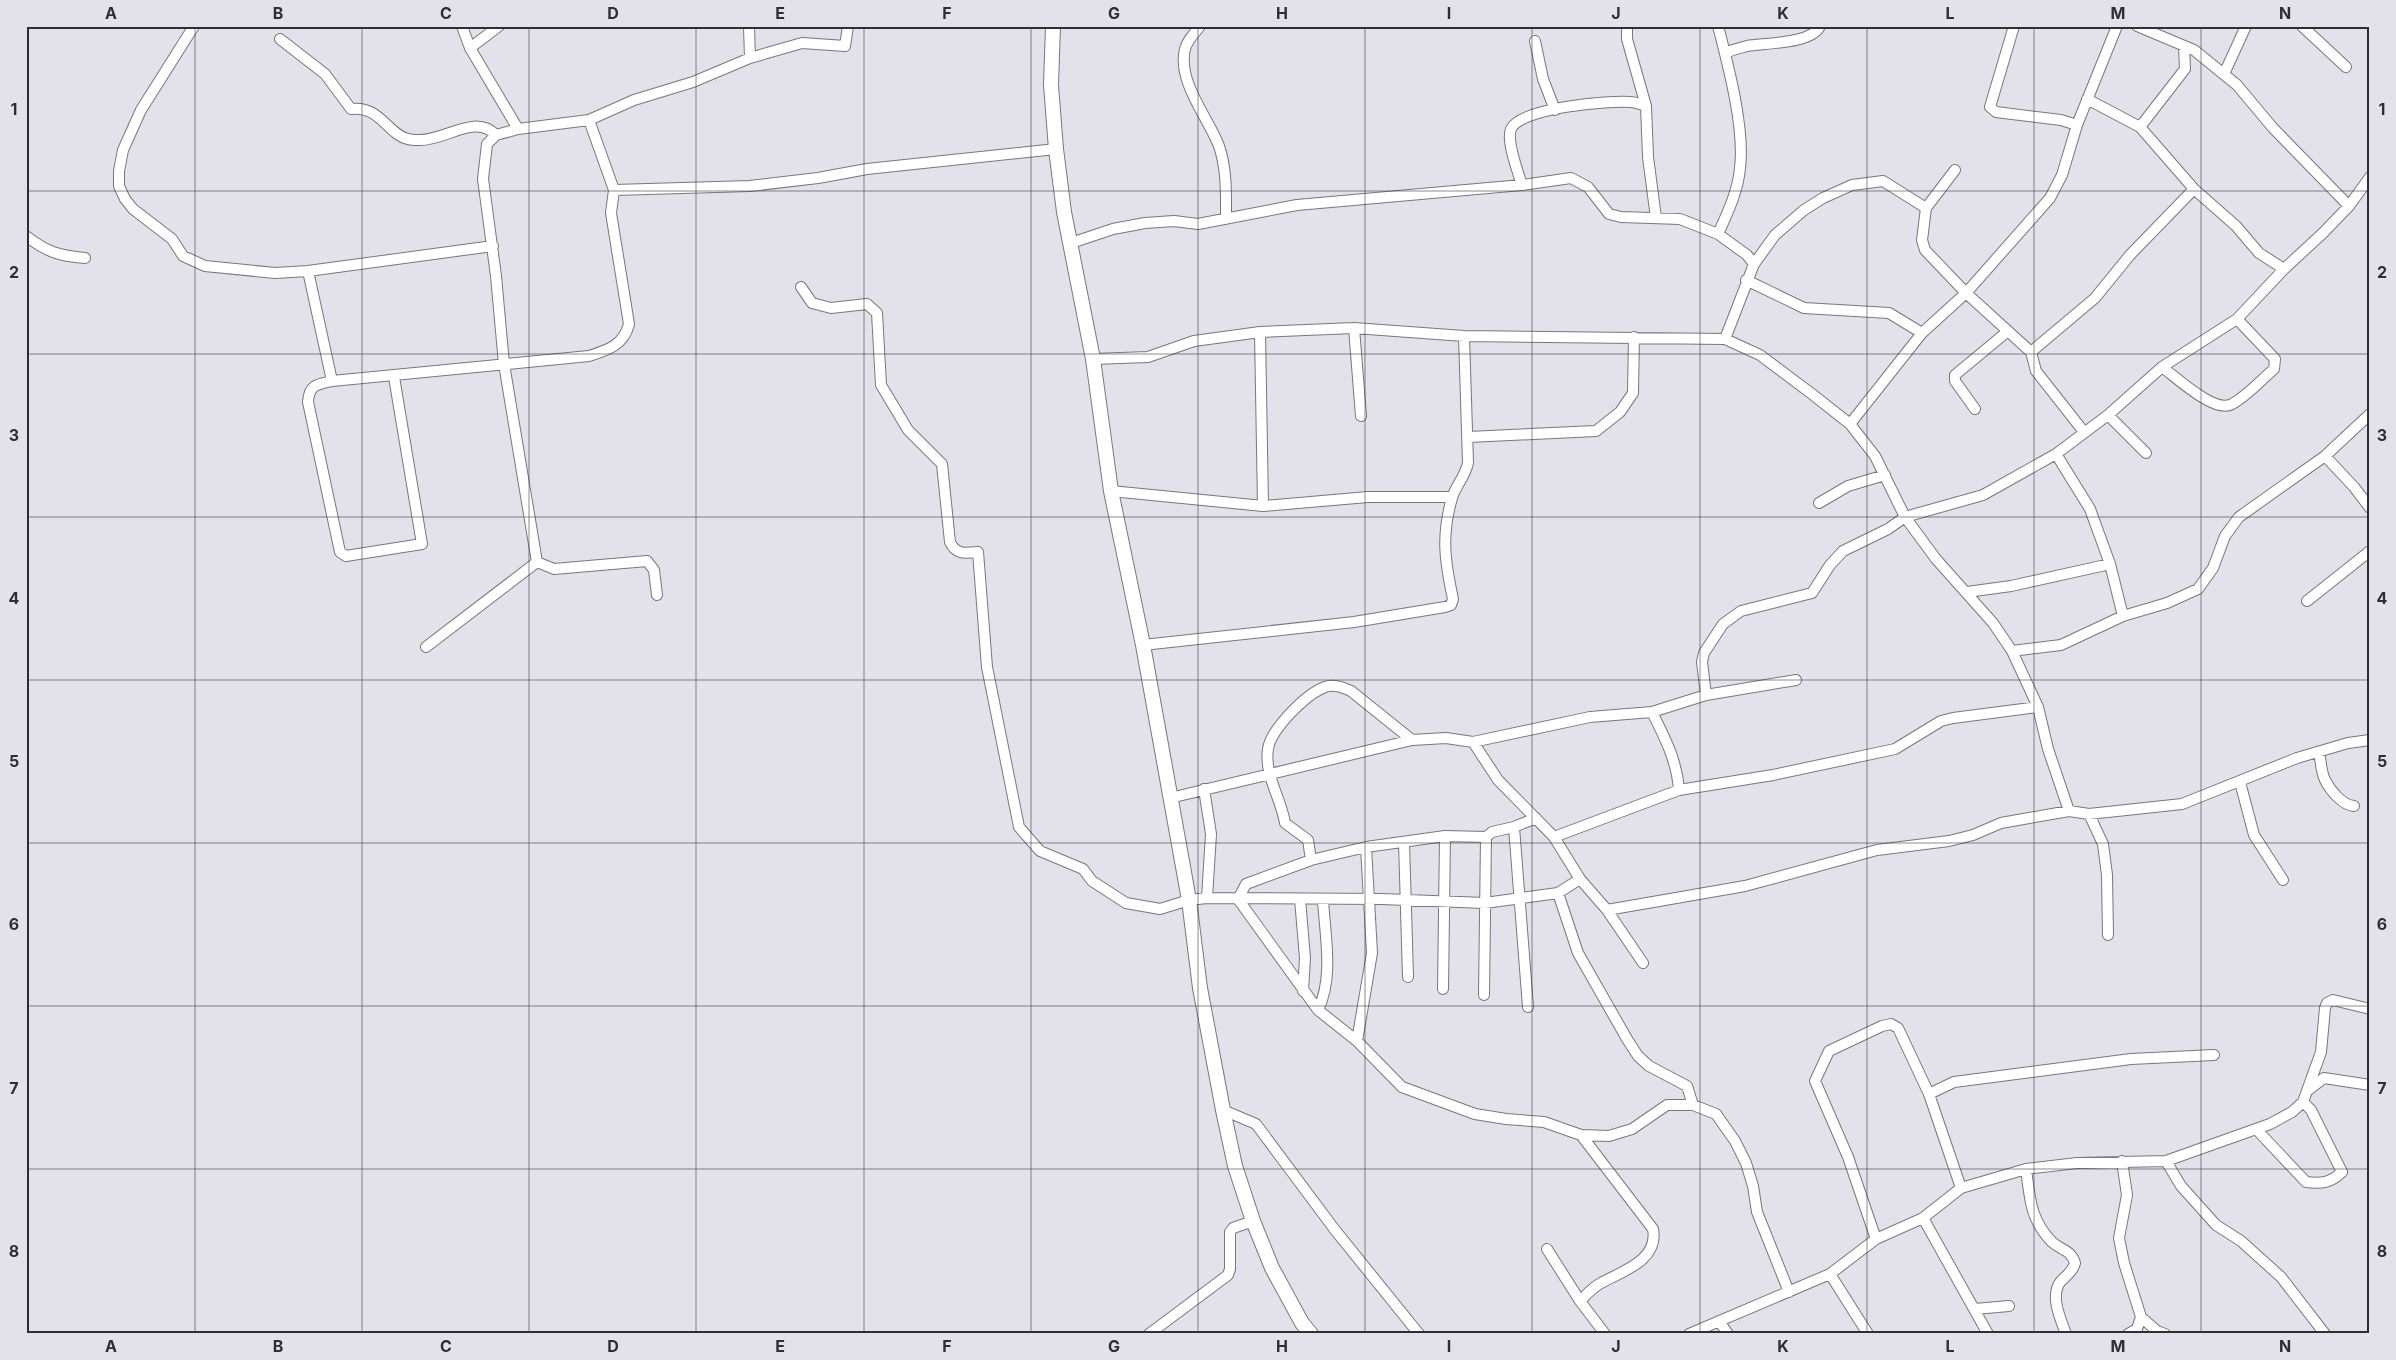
<svg xmlns="http://www.w3.org/2000/svg" width="2396" height="1360" viewBox="0 0 2396 1360" font-family="Inter,sans-serif">
<style>
.lines{fill:none;stroke-linecap:round;stroke-linejoin:round}
.minor-casing{stroke:#77777e;stroke-width:12}
.major-casing{stroke:#77777e;stroke-width:16}
.minor{stroke:#fff;stroke-width:10}
.major{stroke:#fff;stroke-width:14}
.grid{fill:none;stroke:#2f2e32;stroke-width:1;stroke-opacity:0.55}
.neatline{fill:none;stroke:#2f2e32;stroke-width:2}
.grid-label{font-size:16px;text-anchor:middle;font-weight:bold;fill:#2f2e32}
</style>
<rect width="100%" height="100%" fill="#e3e2eb"/>
<g class="lines">
<defs>
<path id="minor" d="M194,26L141,110L123,150L119,171V186L125,199L133,209L172,239L183,256L205,266L275,273L308,271L493,246
M462,26L470,48L518,129
M749,26L750,58
M1200,26C1195,33 1187,40 1185,49C1177,82 1208,117 1219,146C1227,170 1226,194 1226,219
M1627,26V39L1646,106L1648,157L1656,218
M1718,26C1728,65 1745,128 1740,168C1738,191 1728,212 1718,234
M2014,26L1990,107L1996,112L2061,120L2077,125
M2137,26L2194,50L2237,85L2273,128L2349,206
M2302,26L2346,67
M280,39L325,74L351,109C380,105 388,135 408,139C411,140 416,140 419,140C445,141 475,113 496,135
M1535,41L1543,79L1555,110
M470,48L499,26
M1725,53C1732,50 1740,48 1747,46C1765,43 1812,44 1820,26
M2224,74L2246,26
M2087,99L2140,127L2194,189L2236,226L2259,253L2284,269
M2140,127L2185,69L2184,47
M1955,170L1926,208L1922,240L1925,250L1966,293L2031,352L2036,371L2084,432
M1522,185C1518,172 1506,141 1511,129C1520,108 1609,100 1631,102C1636,102 1641,105 1646,106
M614,190L750,186L818,178L867,169L1056,149
M26,236C47,252 59,256 85,258
M1071,243L1113,229L1145,223L1174,221L1198,224L1297,205L1522,185L1571,178L1588,187L1609,214L1621,217L1680,219L1718,234L1747,255L1754,264
M308,271L332,381
M1746,280L1804,308L1889,313L1922,333
M801,287L812,303L831,308L867,304L877,313L881,385L908,430L942,464L950,542C956,555 965,553 978,552L987,667L1019,827L1040,851L1083,869L1092,881L1126,903L1160,909L1189,900L1207,898L1381,899L1485,903L1558,893L1580,879
M1354,328L1361,416
M1260,332L1263,506
M1725,339L1754,264L1775,235L1804,210L1823,198L1852,185L1883,181L1926,208
M2031,352L2095,298L2130,255L2194,189
M1093,359L1148,357L1194,341L1260,332L1354,328L1464,336L1725,339L1760,355L1812,394L1850,424L1875,456L1905,517L1936,559L1993,623L2012,651L2038,707L2048,749L2069,811
M2162,367C2177,378 2215,414 2232,404C2247,396 2261,380 2274,369L2275,359L2237,319
M394,377L422,544L346,556L340,552L308,402C309,385 317,384 332,381L589,356C608,350 624,345 629,324L611,213L614,190L589,120
M1975,409L1955,381V375L2008,331
M2108,415L2146,453
M1850,424L1922,333L1966,293L2050,198L2062,175L2077,125L2117,26
M1468,437L1596,431L1620,412L1633,393L1634,337
M2056,454L2090,509L2110,564L2123,616
M2325,456L2354,487L2370,508
M1111,491L1263,506L1368,497H1452
M1819,503L1848,486L1885,475
M537,562L504,364L496,276L483,179L487,144L496,135L518,129L589,120L634,100L693,82L750,58L774,51L802,43L845,46L848,26
M537,562L554,569L647,561L654,570L657,595
M1967,592L2011,586L2110,564
M2307,601L2370,551
M1143,645L1354,622L1445,607L1451,605L1453,599C1445,562 1441,536 1452,498C1456,485 1465,477 1468,463L1464,336
M426,647L537,562
M2012,651L2061,645L2123,616L2167,603L2198,589L2213,568L2225,536L2239,517L2325,456L2370,414
M1706,695L1702,662L1704,653L1723,624L1741,611L1812,593L1830,565L1843,551L1888,529L1905,517L1983,495L2056,454L2108,415L2162,367L2237,319L2284,269L2323,233L2349,206L2370,177
M1652,712C1665,738 1677,761 1679,790
M1473,742L1498,780L1554,837L1580,879L1607,910L1643,963
M2319,752C2321,761 2321,772 2325,780C2330,790 2342,805 2354,806
M2240,782L2254,835L2283,880
M1204,789L1211,834L1207,898
M1170,798L1412,740L1446,738L1473,742L1590,717L1652,712L1706,695L1796,680
M2089,814L2103,844L2107,875L2108,935
M1536,818L1514,827L1492,832L1486,837L1445,836L1366,847L1311,860L1246,884L1238,899L1318,1010L1357,1041L1402,1087L1475,1114L1506,1119L1544,1122L1581,1135L1609,1136L1632,1129L1667,1105H1693L1716,1114L1735,1141L1746,1163L1753,1186L1757,1212L1789,1292
M1514,827L1528,1007
M1554,837L1679,790L1773,775L1895,749L1941,721L1953,718L2038,707
M1404,842L1408,977
M1311,860L1308,840L1285,823C1281,798 1264,775 1268,749C1271,729 1306,694 1325,687C1334,684 1342,687 1351,691L1412,740
M1558,893L1578,953L1627,1039L1638,1056L1649,1066L1687,1086L1693,1105
M1300,899L1305,958L1303,991
M1607,910L1745,886L1877,850L1949,841L1973,835L2001,823L2069,811L2089,814L2182,804L2297,758L2348,743L2370,740
M1443,989L1445,836
M1484,995L1486,837
M1318,1010C1334,977 1325,936 1323,900
M1357,1041L1372,953L1366,847
M2307,1091L2324,1078L2370,1085
M1929,1094L1954,1082L2131,1059L2214,1055
M1223,1110L1256,1124L1335,1230L1419,1334
M2257,1130L2306,1182C2322,1184 2330,1183 2342,1172L2311,1110L2303,1102
M2122,1161L2127,1195L2119,1238L2124,1263L2141,1317L2137,1329L2128,1334
M2166,1161L2181,1186L2216,1225L2241,1241L2281,1277L2325,1334
M2026,1169C2030,1199 2030,1219 2052,1242C2061,1250 2071,1250 2075,1263C2073,1271 2067,1275 2061,1281C2049,1295 2061,1320 2066,1334
M1923,1218L1988,1334
M1876,1239L1848,1157L1815,1081L1829,1051L1882,1026L1891,1024L1898,1028L1929,1094L1961,1188
M1547,1249L1580,1301L1605,1334
M1830,1274L1868,1334
M1580,1301C1586,1295 1593,1287 1601,1283C1623,1271 1659,1260 1653,1229L1581,1135
M1975,1309L2009,1306
M2141,1317L2157,1331L2165,1334
M1719,1321L1728,1334
M1149,1334L1228,1275L1230,1269V1232L1233,1228L1253,1221
M1689,1334L1830,1274L1876,1239L1923,1218L1961,1188L2026,1169L2077,1163L2166,1161L2270,1124L2292,1112L2303,1102L2321,1052L2325,1008L2327,1003L2333,1000L2370,1009"/>
<path id="major" d="M1053,26L1051,85L1056,149L1064,212L1093,359L1111,491L1143,645L1189,900L1200,988L1223,1110L1235,1166L1253,1221L1272,1268L1302,1323L1311,1334"/>
</defs>
<!-- minor casing -->
<use href="#minor" class="minor-casing"/>
<!-- major casing -->
<use href="#major" class="major-casing"/>
<!-- minor -->
<use href="#minor" class="minor"/>
<!-- major -->
<use href="#major" class="major"/>
</g>
<!-- grid -->
<path class="grid" d="M195,26V1334M362,26V1334M529,26V1334M696,26V1334M864,26V1334M1031,26V1334M1198,26V1334M1365,26V1334M1532,26V1334M1700,26V1334M1867,26V1334M2034,26V1334M2201,26V1334M26,191H2370M26,354H2370M26,517H2370M26,680H2370M26,843H2370M26,1006H2370M26,1169H2370"/>
<!-- border -->
<rect width="2396" height="1360" fill="none" stroke="#e3e2eb" stroke-width="55"/>
<rect x="28" y="28" width="2340" height="1304" class="neatline"/>
<g class="grid-label">
<text x="111" y="19">A</text>
<text x="278" y="19">B</text>
<text x="446" y="19">C</text>
<text x="613" y="19">D</text>
<text x="780" y="19">E</text>
<text x="947" y="19">F</text>
<text x="1114" y="19">G</text>
<text x="1282" y="19">H</text>
<text x="1449" y="19">I</text>
<text x="1616" y="19">J</text>
<text x="1783" y="19">K</text>
<text x="1950" y="19">L</text>
<text x="2118" y="19">M</text>
<text x="2285" y="19">N</text>
<text x="14" y="115">1</text>
<text x="2382" y="115">1</text>
<text x="14" y="278">2</text>
<text x="2382" y="278">2</text>
<text x="14" y="441">3</text>
<text x="2382" y="441">3</text>
<text x="14" y="604">4</text>
<text x="2382" y="604">4</text>
<text x="14" y="767">5</text>
<text x="2382" y="767">5</text>
<text x="14" y="930">6</text>
<text x="2382" y="930">6</text>
<text x="14" y="1094">7</text>
<text x="2382" y="1094">7</text>
<text x="14" y="1257">8</text>
<text x="2382" y="1257">8</text>
<text x="111" y="1352">A</text>
<text x="278" y="1352">B</text>
<text x="446" y="1352">C</text>
<text x="613" y="1352">D</text>
<text x="780" y="1352">E</text>
<text x="947" y="1352">F</text>
<text x="1114" y="1352">G</text>
<text x="1282" y="1352">H</text>
<text x="1449" y="1352">I</text>
<text x="1616" y="1352">J</text>
<text x="1783" y="1352">K</text>
<text x="1950" y="1352">L</text>
<text x="2118" y="1352">M</text>
<text x="2285" y="1352">N</text>
</g>
</svg>
